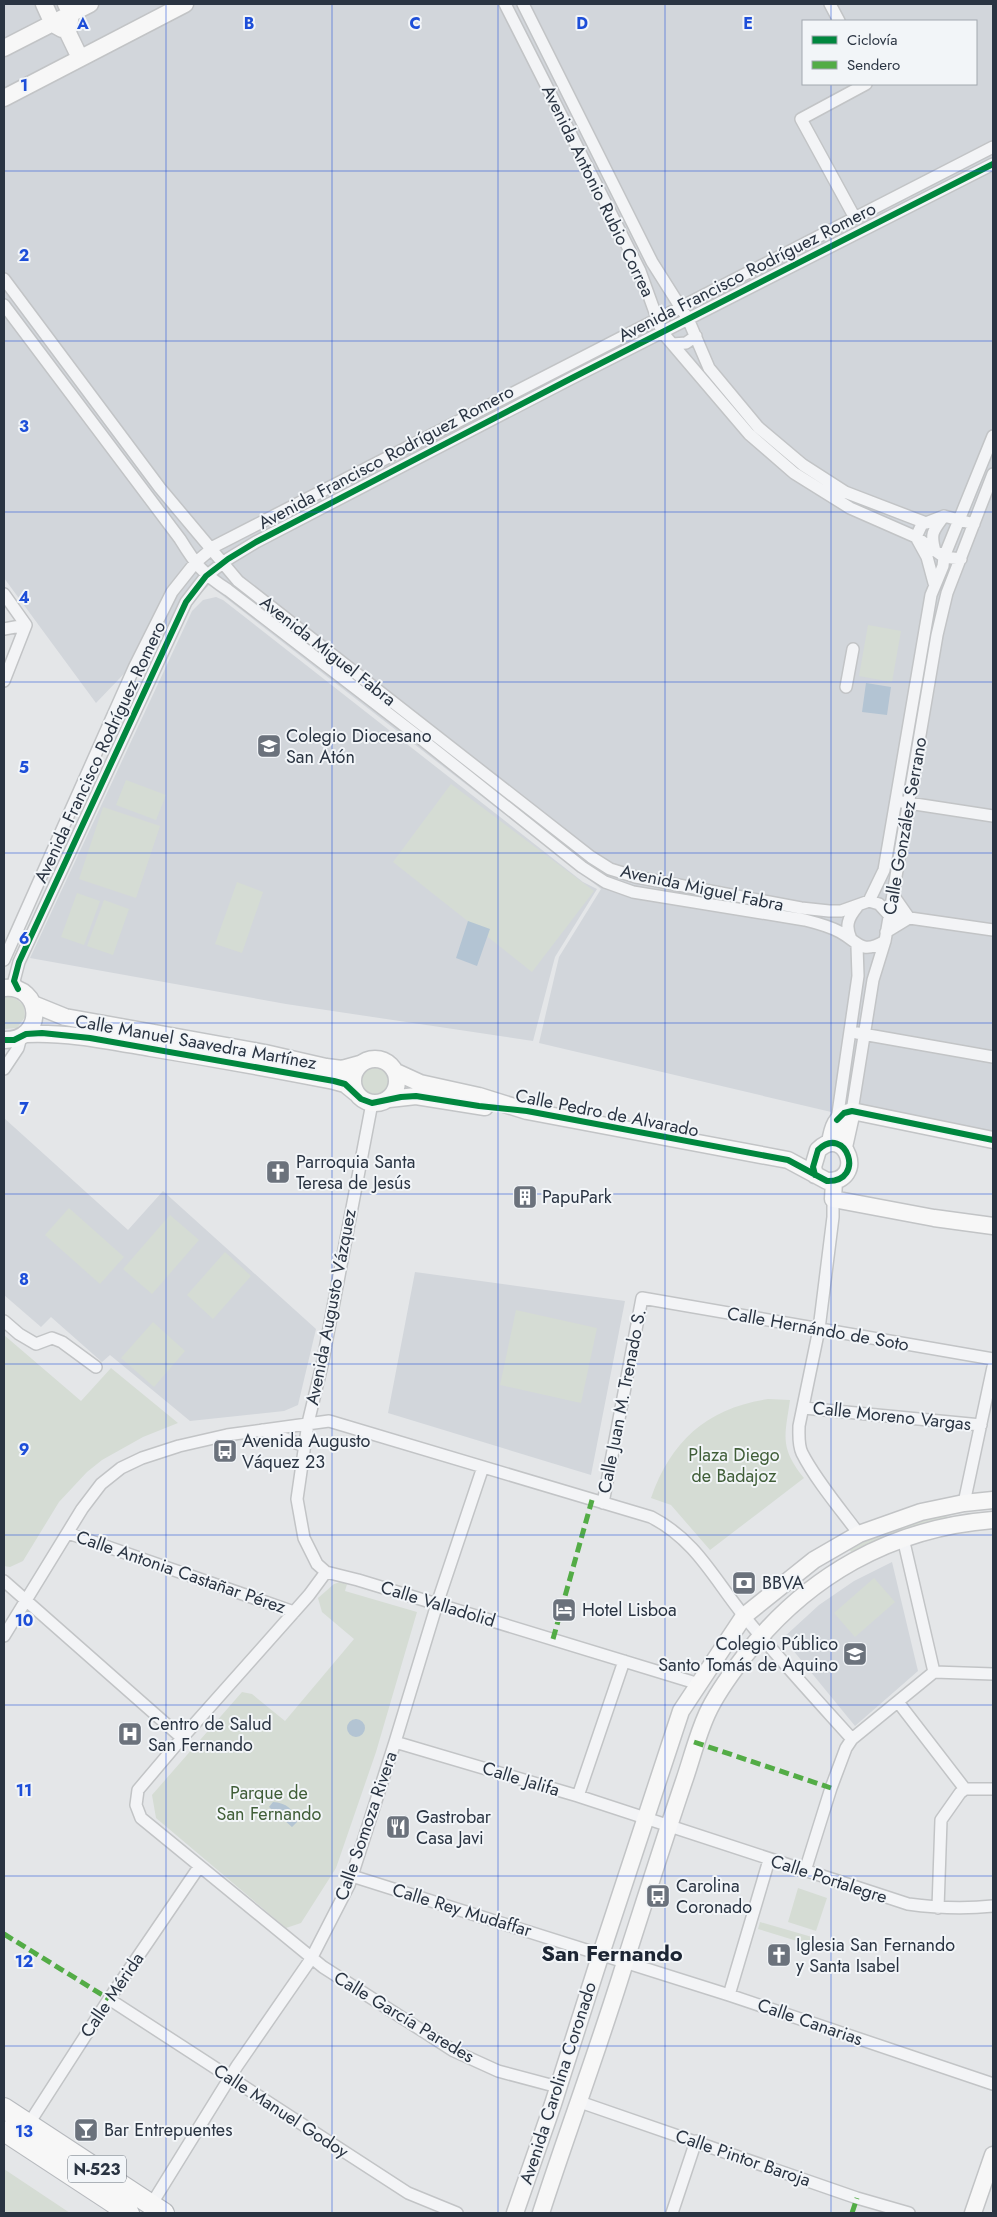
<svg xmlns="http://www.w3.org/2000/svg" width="997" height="2217" viewBox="0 0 997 2217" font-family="Jost,sans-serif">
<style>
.built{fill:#d2d6db;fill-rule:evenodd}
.green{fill:#d5dcd4}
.water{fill:#b3c4d3}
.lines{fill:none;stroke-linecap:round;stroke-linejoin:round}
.minor-casing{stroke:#c2c4c6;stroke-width:14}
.secondary-casing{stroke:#c2c4c6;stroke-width:19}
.trunk-casing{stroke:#b6b9bd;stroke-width:22}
.minor{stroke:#f3f4f6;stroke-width:11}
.secondary{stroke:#f7f7f7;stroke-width:16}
.trunk{stroke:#f7f7f7;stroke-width:20}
.quiet{stroke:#53ac46;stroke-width:5;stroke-dasharray:10 5;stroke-linecap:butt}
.cycleway-casing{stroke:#f2f5f8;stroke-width:9}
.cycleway{stroke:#00873e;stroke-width:6}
.grid{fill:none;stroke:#1d4ed8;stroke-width:1;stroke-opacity:0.55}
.labels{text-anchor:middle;stroke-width:4;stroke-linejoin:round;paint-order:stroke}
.shield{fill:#f2f5f8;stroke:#666e79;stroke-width:1}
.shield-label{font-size:16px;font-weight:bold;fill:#2a3442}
.street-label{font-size:18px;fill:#2a3442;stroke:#f2f5f8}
.poi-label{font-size:18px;fill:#2a3442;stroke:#f2f5f8;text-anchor:start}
.park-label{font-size:18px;fill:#405e38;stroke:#f2f5f8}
.district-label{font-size:22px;font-weight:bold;fill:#1c2533;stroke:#f2f5f8}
.grid-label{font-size:16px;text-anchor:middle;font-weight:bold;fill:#1d4ed8;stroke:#f2f5f8;stroke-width:4;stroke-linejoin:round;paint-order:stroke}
</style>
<rect width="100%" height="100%" fill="#e4e6e8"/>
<!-- built -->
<path class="built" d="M4,4H993V1142L844,1115L539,1043L559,957L601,889L209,585L96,703L4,578ZM803,21H976V84H803Z
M216,597L223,600L583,882L597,889L555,957L533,1041L286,1004L30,958L192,611L203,600Z
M4,1118L128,1230L163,1191L316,1329L298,1405L284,1411L190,1421L110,1355L102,1362L51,1317L41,1327L4,1295Z
M415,1272L625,1301L591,1475L388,1413Z
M892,1562L918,1671L855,1726L783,1638L819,1605L854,1581Z"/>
<!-- green -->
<path class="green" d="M868,625L901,631L892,682L859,676Z
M126,780L166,795L156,820L116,805Z
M451,784L594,891L532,972L393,862Z
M103,807L160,826L136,898L79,879Z
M237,882L263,892L242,953L215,944Z
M77,893L100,901L84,945L61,937Z
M104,900L129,909L113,955L87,946Z
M12,996L24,1005L25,1017L17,1028L4,1029V997Z
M362 1081a13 13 0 1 1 26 0a13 13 0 1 1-26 0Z
M69,1208L124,1257L100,1284L45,1235Z
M170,1215L199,1240L152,1294L123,1269Z
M225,1252L251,1276L213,1319L187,1295Z
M516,1310L597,1328L581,1403L500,1385Z
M153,1322L185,1351L154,1387L121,1358Z
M4,1335L81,1401L111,1368L178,1423L143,1437L102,1460L87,1472L59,1502L23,1561L10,1567L4,1566Z
M768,1399L790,1400C785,1436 779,1447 804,1478L710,1550L671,1505L651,1498C671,1440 708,1408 768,1399Z
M947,1514L948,1519L901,1531L851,1552L848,1547C880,1532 912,1522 947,1514Z
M874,1578L895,1602L855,1637L834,1613Z
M340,1582L347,1584L345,1591L417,1612L376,1752L336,1868L301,1923L286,1928L156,1818L152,1795L242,1692L252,1694L285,1721L354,1639L322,1612L318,1598L334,1584Z
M798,1888L827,1898L816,1931L788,1922Z
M760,1922L812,1937L810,1945L758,1929Z
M4,2169L70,2213H4Z"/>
<!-- water -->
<path class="water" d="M866,683L891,687L887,715L862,712Z
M468,921L490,929L477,966L456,958Z
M347 1728a9 9 0 1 1 18 0a9 9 0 1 1-18 0Z
M273,1802C286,1803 294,1809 297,1822L292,1827L269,1807Z"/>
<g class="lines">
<defs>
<path id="minor" d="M505,4L640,271L662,332L749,434L794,473L850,508L916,537L944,557L961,559
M523,4L652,262L688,319L709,368L758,427L803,465L845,492L926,523L944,516L974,524
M830,4L839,21
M855,218L801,119L866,84
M4,279L160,488L238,581L591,857L610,869L636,877L801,908L829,911H841L869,901L879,904L889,915L993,930
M4,305L180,539C196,565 203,574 228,590L415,734L582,867L605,882L633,892L805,920C817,923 829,926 840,932C860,943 861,955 885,941
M673,344L686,343L696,336
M923,522L916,537L927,557L934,583
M935,551C930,533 933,531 944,516
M4,594L26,625
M4,629L26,625
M4,681L26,625
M846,687L853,649
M902,802L993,816
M869,901L884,870L931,595L943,566L944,557L993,436
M886,932L909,918L893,895
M851,939C845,926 848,918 857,907
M4,960L134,668L172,592L195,563L215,546L993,147
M18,989L14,981L19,962L186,602L206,576L228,559L256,542L572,378L993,164
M857,1033L993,1057
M4,1069L18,1048L21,1037
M372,1103L322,1365L308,1423L297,1499L304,1538L317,1564L326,1572L358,1580L699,1684
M852,1111L873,980L885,941L937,635L947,593L993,474
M837,1120L858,976L857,946
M833,1199V1217L819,1329L799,1426C799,1435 798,1445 802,1453C815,1479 841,1510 859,1534
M4,1321L19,1334L36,1344L52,1338L62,1342L96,1367
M804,1408L981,1425
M262,1430L304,1446
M603,1503L642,1298L993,1359
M964,1503L993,1367
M68,1533L294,1612
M903,1538L934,1672
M326,1572L309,1595L182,1738L138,1790L136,1805L141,1818L323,1967L454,2051L498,2071L558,2087
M4,1581L182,1738
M4,1636L82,1509L101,1484L121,1468L142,1458L179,1446L227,1435L329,1421L651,1517C696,1540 714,1579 744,1616C778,1658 816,1699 852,1739
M898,1702L965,1789
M395,1742L578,1796L908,1904C937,1908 964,1909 993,1906
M578,1796L624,1661
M805,1871L831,1788L846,1748L852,1739L934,1672L993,1674
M352,1876L729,1995L993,2084
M938,1908L941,1820L960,1793L965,1789H993
M729,1995L769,1860
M109,1999L408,2193L457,2213
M577,2101L857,2198L909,2213
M28,2125L109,1999L199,1867
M151,2205L237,2066L311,1959L349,1885L395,1742L437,1604L483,1467
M672,2213L696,2141"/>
<path id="secondary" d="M44,4L53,24L62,29
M66,4L71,14L68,33L80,58
M4,48L90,4
M4,98L185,4
M4,988C43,984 46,1041 4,1040
M33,1004L65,1017L265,1053L326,1067L342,1069L360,1064
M26,1034C68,1032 110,1041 151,1048C212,1058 273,1069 334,1081L345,1084L356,1093
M353 1081a22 22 0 1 1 44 0a22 22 0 1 1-44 0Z
M396,1072L420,1083L479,1096L527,1111L788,1160L827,1181C867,1182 846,1123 818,1150L813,1167L815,1175
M389,1099L416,1096L485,1107
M830,1143C832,1129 836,1114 852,1111L993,1140
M844,1147L852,1111
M834,1181L833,1199L934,1218L993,1226
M515,2213L553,2104L597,1966L681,1711L744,1616L814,1560L859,1534L921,1512L964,1503L993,1500
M541,2213C568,2129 600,2045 626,1959C645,1900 664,1840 684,1781C692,1758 697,1736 707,1714C716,1694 730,1675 743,1658C806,1576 891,1528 993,1520
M973,2213L993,2155"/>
<path id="trunk" d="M4,2108L164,2213
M4,2131L129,2213"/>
</defs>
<!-- minor casing -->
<use href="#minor" class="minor-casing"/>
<!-- secondary casing -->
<use href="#secondary" class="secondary-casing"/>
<!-- trunk casing -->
<use href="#trunk" class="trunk-casing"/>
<!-- minor -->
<use href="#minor" class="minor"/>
<!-- secondary -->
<use href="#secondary" class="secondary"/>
<!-- trunk -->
<use href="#trunk" class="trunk"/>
<!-- quiet -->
<path class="quiet" d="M553,1639L592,1500
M694,1742L831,1788
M4,1934L109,1999
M852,2213L857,2198"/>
<defs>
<path id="cycleway" d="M18,989L14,981L19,962L186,602L206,576L228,559L256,542L572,378L993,164
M4,1040H14L26,1034L42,1033L90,1038L334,1081L345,1084L361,1099L372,1103L401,1097L416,1096L479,1106L527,1111L788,1160L827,1181C867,1182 846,1123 818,1150L813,1167L815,1175
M837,1120L844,1113L852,1111L993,1140"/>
</defs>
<!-- cycleway casing -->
<use href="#cycleway" class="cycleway-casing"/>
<!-- cycleway -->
<use href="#cycleway" class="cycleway"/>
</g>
<!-- grid -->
<path class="grid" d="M166,4V2213M332,4V2213M498,4V2213M665,4V2213M831,4V21M831,84V2213M4,171H993M4,341H993M4,512H993M4,682H993M4,853H993M4,1023H993M4,1194H993M4,1364H993M4,1535H993M4,1705H993M4,1876H993M4,2046H993"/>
<!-- icons -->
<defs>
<symbol id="school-square" viewBox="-11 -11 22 22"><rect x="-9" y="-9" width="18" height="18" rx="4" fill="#6b727c" stroke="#f2f5f8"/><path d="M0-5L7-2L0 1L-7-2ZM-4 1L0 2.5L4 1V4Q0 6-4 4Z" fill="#fff"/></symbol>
<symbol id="church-square" viewBox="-11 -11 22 22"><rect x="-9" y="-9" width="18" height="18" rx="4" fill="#6b727c" stroke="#f2f5f8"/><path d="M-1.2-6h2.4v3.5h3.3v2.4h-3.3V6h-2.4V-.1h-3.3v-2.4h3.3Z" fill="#fff"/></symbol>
<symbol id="building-square" viewBox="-11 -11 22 22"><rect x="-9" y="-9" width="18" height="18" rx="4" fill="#6b727c" stroke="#f2f5f8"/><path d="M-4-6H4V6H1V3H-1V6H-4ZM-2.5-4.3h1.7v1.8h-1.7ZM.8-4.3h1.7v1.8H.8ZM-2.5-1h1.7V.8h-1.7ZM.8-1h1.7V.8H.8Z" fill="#fff"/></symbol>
<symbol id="bus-square" viewBox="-11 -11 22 22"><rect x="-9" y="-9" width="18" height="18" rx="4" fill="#6b727c" stroke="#f2f5f8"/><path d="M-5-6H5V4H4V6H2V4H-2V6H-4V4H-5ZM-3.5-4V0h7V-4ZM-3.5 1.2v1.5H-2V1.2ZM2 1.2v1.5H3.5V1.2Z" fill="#fff"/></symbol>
<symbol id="bank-square" viewBox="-11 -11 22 22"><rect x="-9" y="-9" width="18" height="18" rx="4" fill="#6b727c" stroke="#f2f5f8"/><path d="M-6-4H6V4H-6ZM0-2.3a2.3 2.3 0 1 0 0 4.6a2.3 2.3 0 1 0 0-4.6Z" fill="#fff"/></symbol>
<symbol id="hotel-square" viewBox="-11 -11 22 22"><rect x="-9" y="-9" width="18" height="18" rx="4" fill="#6b727c" stroke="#f2f5f8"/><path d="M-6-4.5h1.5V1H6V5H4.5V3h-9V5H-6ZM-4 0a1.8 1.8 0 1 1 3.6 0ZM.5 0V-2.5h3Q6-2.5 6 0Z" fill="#fff"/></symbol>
<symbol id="hospital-square" viewBox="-11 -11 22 22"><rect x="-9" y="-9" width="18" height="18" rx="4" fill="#6b727c" stroke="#f2f5f8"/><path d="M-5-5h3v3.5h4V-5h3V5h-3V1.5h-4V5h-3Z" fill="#fff"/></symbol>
<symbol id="restaurant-square" viewBox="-11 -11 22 22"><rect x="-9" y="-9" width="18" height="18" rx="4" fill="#6b727c" stroke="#f2f5f8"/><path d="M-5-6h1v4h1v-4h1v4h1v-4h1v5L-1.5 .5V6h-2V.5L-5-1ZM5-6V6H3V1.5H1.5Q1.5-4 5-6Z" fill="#fff"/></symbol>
<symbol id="bar-square" viewBox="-11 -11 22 22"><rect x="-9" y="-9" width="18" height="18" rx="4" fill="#6b727c" stroke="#f2f5f8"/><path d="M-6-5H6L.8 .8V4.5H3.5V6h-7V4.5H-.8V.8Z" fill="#fff"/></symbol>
</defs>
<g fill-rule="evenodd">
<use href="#school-square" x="255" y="732" width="28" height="28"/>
<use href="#church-square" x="264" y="1158" width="28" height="28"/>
<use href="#building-square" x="511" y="1183" width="28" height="28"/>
<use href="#bus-square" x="211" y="1437" width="28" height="28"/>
<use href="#bank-square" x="730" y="1569" width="28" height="28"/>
<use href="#hotel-square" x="550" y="1596" width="28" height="28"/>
<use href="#school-square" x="841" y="1640" width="28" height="28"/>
<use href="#hospital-square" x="116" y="1720" width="28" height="28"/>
<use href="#restaurant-square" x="384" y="1813" width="28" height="28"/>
<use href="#bus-square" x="644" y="1882" width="28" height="28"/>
<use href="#church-square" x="765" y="1941" width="28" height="28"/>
<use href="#bar-square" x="72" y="2116" width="28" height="28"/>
</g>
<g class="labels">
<!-- shield labels -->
<rect class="shield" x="68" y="2155.5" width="58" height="27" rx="4"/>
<g class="shield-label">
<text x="97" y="2175">N-523</text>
</g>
<!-- street labels -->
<g class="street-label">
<text transform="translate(598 191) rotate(64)" y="6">Avenida Antonio Rubio Correa</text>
<text transform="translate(747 272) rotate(-27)" y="6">Avenida Francisco Rodríguez Romero</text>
<text transform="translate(386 457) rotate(-28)" y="6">Avenida Francisco Rodríguez Romero</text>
<text transform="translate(328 651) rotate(38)" y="6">Avenida Miguel Fabra</text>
<text transform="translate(100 752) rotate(-65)" y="6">Avenida Francisco Rodríguez Romero</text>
<text transform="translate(905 826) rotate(-80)" y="6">Calle González Serrano</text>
<text transform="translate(702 888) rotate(12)" y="6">Avenida Miguel Fabra</text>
<text transform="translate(196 1042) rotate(10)" y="6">Calle Manuel Saavedra Martínez</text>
<text transform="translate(607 1113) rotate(11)" y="6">Calle Pedro de Alvarado</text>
<text transform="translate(331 1307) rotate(-79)" y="6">Avenida Augusto Vázquez</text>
<text transform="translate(818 1329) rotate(10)" y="6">Calle Hernándo de Soto</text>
<text transform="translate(622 1401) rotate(-79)" y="6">Calle Juan M. Trenado S.</text>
<text transform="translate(892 1416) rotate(6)" y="6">Calle Moreno Vargas</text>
<text transform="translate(181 1572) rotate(19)" y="6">Calle Antonia Castañar Pérez</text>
<text transform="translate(438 1604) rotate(17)" y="6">Calle Valladolid</text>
<text transform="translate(521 1779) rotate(17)" y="6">Calle Jalifa</text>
<text transform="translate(366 1826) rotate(-71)" y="6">Calle Somoza Rivera</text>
<text transform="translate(829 1879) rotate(18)" y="6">Calle Portalegre</text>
<text transform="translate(462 1910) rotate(17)" y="6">Calle Rey Mudaffar</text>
<text transform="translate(112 1995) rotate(-56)" y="6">Calle Mérida</text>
<text transform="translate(404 2017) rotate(31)" y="6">Calle García Paredes</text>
<text transform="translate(810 2022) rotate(19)" y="6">Calle Canarias</text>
<text transform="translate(558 2083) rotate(-72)" y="6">Avenida Carolina Coronado</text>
<text transform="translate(281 2111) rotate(33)" y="6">Calle Manuel Godoy</text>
<text transform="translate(743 2158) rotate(19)" y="6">Calle Pintor Baroja</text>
</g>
<!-- poi labels -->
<g class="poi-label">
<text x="286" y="742">Colegio Diocesano<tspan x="286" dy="21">San Atón</tspan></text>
<text x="296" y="1168">Parroquia Santa<tspan x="296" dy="21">Teresa de Jesús</tspan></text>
<text x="542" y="1203">PapuPark</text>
<text x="242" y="1447">Avenida Augusto<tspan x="242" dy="21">Váquez 23</tspan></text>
<text x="762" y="1589">BBVA</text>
<text x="582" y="1616">Hotel Lisboa</text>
<text x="838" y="1650" text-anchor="end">Colegio Público<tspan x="838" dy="21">Santo Tomás de Aquino</tspan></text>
<text x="148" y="1730">Centro de Salud<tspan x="148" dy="21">San Fernando</tspan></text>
<text x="416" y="1823">Gastrobar<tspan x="416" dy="21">Casa Javi</tspan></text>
<text x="676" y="1892">Carolina<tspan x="676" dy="21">Coronado</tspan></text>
<text x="796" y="1951">Iglesia San Fernando<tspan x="796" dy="21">y Santa Isabel</tspan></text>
<text x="104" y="2136">Bar Entrepuentes</text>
</g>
<!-- park labels -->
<g class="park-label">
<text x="734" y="1461">Plaza Diego<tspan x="734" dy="21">de Badajoz</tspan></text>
<text x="269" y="1799">Parque de<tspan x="269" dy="21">San Fernando</tspan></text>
</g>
<!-- district labels -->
<g class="district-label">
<text x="612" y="1961">San Fernando</text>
</g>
</g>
<g class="grid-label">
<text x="83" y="29">A</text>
<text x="249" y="29">B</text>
<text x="415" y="29">C</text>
<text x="582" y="29">D</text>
<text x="748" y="29">E</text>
<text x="24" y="91">1</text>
<text x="24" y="261">2</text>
<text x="24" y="432">3</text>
<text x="24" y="603">4</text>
<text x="24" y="773">5</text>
<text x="24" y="944">6</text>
<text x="24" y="1114">7</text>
<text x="24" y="1285">8</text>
<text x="24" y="1455">9</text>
<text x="24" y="1626">10</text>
<text x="24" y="1796">11</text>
<text x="24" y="1967">12</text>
<text x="24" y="2137">13</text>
</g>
<!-- border -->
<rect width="997" height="2217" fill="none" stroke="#2a3442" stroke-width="10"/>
<!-- legend -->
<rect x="802" y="20" width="175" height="65" fill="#f2f5f8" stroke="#a2a8af"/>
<rect x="812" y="36" width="25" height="8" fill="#00873e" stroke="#a2a8af"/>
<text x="847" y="45" font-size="15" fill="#2a3442">Ciclovía</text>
<rect x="812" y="61" width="25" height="8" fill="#53ac46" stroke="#a2a8af"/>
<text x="847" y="70" font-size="15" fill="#2a3442">Sendero</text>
</svg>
